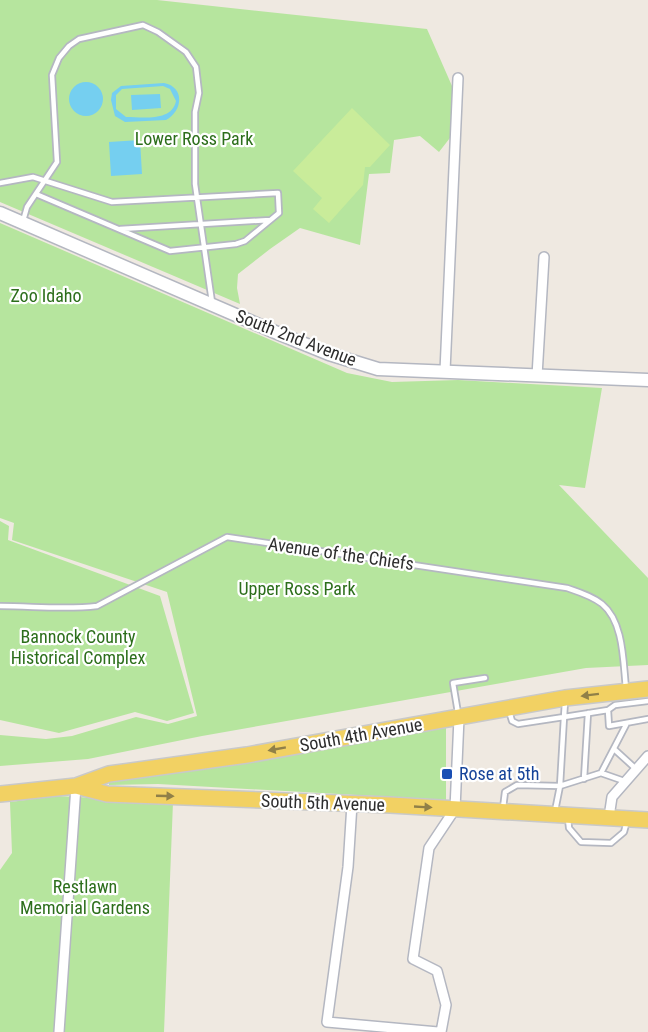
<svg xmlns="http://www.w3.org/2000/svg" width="648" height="1032" viewBox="0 0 648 1032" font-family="'Roboto Condensed',sans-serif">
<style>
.green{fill:#b6e59e}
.pitch{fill:#c9ec9a}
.water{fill:#75cff0;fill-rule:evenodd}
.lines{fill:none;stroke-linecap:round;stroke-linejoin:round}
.service-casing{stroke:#b4b7c1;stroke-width:8}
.minor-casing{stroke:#b4b7c1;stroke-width:12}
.tertiary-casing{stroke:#b4b7c1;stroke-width:15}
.primary-casing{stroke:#c9c9c9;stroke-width:18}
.service{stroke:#fff;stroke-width:4.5}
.minor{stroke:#fff;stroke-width:9}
.tertiary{stroke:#fff;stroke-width:12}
.primary{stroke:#f2d163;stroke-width:15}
.oneway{fill:#908048}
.transit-dot{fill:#1a4fb4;stroke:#fff;stroke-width:2}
.labels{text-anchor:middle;stroke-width:4.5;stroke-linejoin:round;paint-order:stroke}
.park-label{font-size:18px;fill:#2c6e1b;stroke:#fff}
.street-label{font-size:18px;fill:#2e2e2e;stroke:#fff}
.transit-label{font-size:18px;fill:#164399;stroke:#fff;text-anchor:start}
</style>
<rect width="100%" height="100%" fill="#efe9e1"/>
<!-- green -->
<path class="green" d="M0,0H157L427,29L452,86L453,134L439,152L420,136L394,140L390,173L369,174L360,245L300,228L270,249L238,274L237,288L240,304L0,202Z
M0,223L347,373L392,382L458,380L602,388L585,488L559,485L648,578V665L586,668L202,736L88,759L0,766V735L46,739L72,736L136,717L168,724L197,716L167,592L12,540L14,523L0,518Z
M0,521L9,526L8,540L160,596L194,713L167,721L135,712L59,733L0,720Z
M446,728V800L158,784L109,785V780Z
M57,796L173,802L164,1032H0V870L12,853L10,802Z"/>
<!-- pitch -->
<path class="pitch" d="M352,108L390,145L370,167H365L363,185L329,223L313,209L322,198L293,171Z"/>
<!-- water -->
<path class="water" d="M69 99a17 17 0 1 1 34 0a17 17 0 1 1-34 0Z
M164,83C185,87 183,111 166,120L125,122L115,116L111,100L112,93L121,86ZM163,86L170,89L176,101C172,122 142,117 126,117L116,109V95L122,89Z
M160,94L161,108L132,110L131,95Z
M140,140L142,174L111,176L109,142Z"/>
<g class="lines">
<defs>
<path id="service" d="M0,183L33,177L112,202L278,193L279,213L245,241L236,244L170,251L36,194
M23,221L27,207L57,162L52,75L59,58L69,46L79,39L143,25L158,32L186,52L196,67L199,93L195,112V184L212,302
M120,229L270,220
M0,606C33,606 65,610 97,606L227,537L567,588C579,592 592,596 602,604C624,622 623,662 626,688
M648,701L615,705L608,710L609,726L648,719
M565,702L564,717L608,710
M458,713L453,683L485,678
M614,749L636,769
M601,773L627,723
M584,779L588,713
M503,808L505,792L517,785L560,786L564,717L518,724L512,721L509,711
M555,811L560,786L601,773L624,781
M568,818L569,828L581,842L611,843L624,832L627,821"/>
<path id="minor" d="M445,371L458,78
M537,376L544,257
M352,804L348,867L327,1022L438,1032
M609,817L612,797L648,756
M59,1032L76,786
M441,1032L446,1005L437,971L413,959L429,848L455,809L459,718"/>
<path id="tertiary" d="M0,213L275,332L329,354L378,369L648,380"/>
<path id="primary" d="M76,786L109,774L247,755L565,698L648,689
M0,794L76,786L107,794L390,805L648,820"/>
</defs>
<!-- service casing -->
<use href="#service" class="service-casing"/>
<!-- minor casing -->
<use href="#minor" class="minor-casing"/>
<!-- tertiary casing -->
<use href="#tertiary" class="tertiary-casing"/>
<!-- primary casing -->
<use href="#primary" class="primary-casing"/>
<!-- service -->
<use href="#service" class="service"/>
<!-- minor -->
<use href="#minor" class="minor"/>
<!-- tertiary -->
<use href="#tertiary" class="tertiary"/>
<!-- primary -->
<use href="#primary" class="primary"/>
</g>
<!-- one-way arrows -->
<defs><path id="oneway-solid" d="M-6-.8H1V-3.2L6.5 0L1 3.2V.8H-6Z" transform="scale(1.5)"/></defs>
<g class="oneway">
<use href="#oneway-solid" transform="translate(590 695) rotate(173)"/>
<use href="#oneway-solid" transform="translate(277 749) rotate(170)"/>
<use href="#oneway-solid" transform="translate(165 796) rotate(2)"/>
<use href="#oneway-solid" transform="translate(423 807) rotate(3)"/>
</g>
<!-- markers -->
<rect class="transit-dot" x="441" y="768" width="12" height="12" rx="3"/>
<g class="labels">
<!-- park labels -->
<g class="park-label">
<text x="194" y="145">Lower Ross Park</text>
<text x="46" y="302">Zoo Idaho</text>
<text x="297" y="595">Upper Ross Park</text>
<text x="78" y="643">Bannock County<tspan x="78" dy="21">Historical Complex</tspan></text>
<text x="85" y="893">Restlawn<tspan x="85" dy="21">Memorial Gardens</tspan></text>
</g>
<!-- street labels -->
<g class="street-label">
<text transform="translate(296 338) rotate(21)" y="6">South 2nd Avenue</text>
<text transform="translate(341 554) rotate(8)" y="6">Avenue of the Chiefs</text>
<text transform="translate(361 735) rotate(-10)" y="6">South 4th Avenue</text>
<text transform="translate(323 803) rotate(2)" y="6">South 5th Avenue</text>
</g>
<!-- transit labels -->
<g class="transit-label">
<text x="459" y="780">Rose at 5th</text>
</g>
</g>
</svg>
